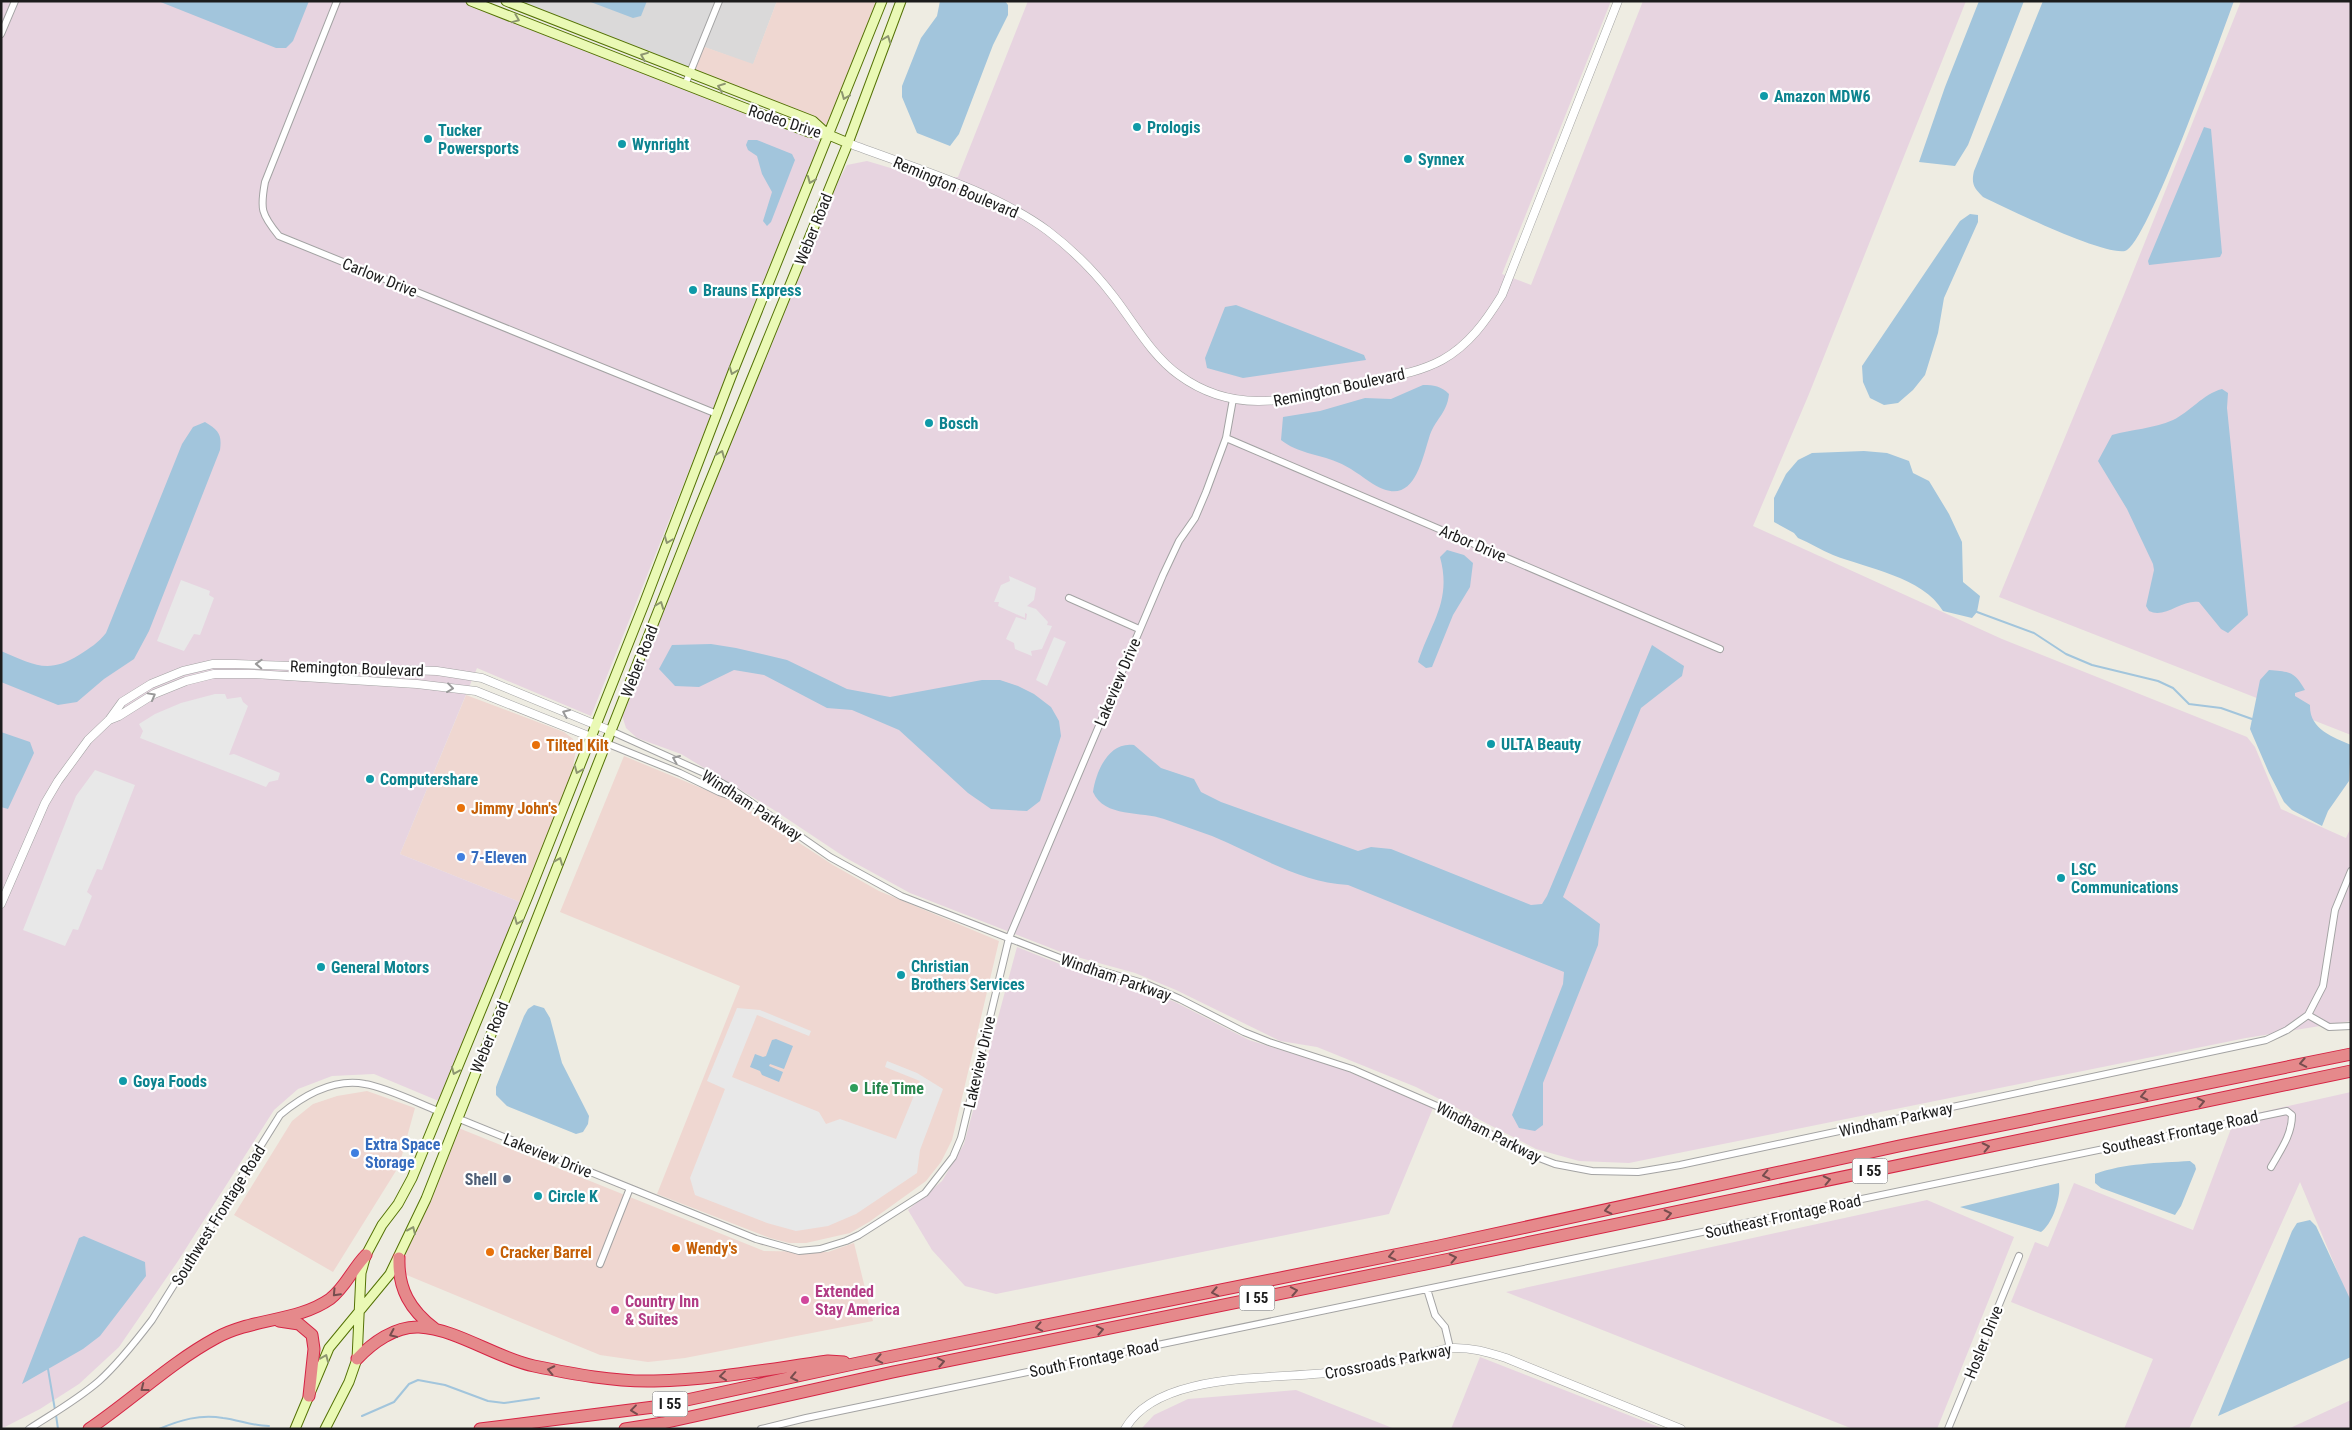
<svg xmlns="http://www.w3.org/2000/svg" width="2352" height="1430" viewBox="0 0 2352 1430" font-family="'Roboto Condensed',sans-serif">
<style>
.residential{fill:#dad9d9}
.commercial{fill:#efd7d1}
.industrial{fill:#e7d4e0}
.parking{fill:#e8e8e8}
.water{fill:#a2c5dc}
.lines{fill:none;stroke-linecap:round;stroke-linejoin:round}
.stream{stroke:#a2c5dc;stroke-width:2}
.minor-casing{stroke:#a3a3a3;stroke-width:8}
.tertiary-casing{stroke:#a3a3a3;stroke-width:9}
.secondary-casing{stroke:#547205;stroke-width:11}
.motorway-casing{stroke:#d62444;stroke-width:13}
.minor{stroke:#fff;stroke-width:6}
.tertiary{stroke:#fff;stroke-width:8}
.secondary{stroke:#eaf9b5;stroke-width:9}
.motorway{stroke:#e5898b;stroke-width:11}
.oneway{stroke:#8d9670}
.oneway2{stroke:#999}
.oneway3{stroke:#764d4e}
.culture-dot{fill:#0f9aa8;stroke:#fff;stroke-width:2}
.food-dot{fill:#e8710a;stroke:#fff;stroke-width:2}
.shop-dot{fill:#3f7fe0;stroke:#fff;stroke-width:2}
.leisure-dot{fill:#2e9e5b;stroke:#fff;stroke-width:2}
.service-dot{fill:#5c6f8a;stroke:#fff;stroke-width:2}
.hotel-dot{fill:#d1479c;stroke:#fff;stroke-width:2}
.labels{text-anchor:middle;stroke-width:4.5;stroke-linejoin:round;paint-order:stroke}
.shield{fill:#fff;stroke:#606060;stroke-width:1}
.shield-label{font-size:15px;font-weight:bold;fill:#1c1c1c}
.culture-label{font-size:16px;font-weight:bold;fill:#0d838f;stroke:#fff;text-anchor:start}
.street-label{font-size:16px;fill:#1c1c1c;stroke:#fff}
.food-label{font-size:16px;font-weight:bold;fill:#c56008;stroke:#fff;text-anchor:start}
.shop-label{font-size:16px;font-weight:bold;fill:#366cbe;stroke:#fff;text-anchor:start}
.leisure-label{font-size:16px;font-weight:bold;fill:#27864d;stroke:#fff;text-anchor:start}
.service-label{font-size:16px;font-weight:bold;fill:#4e5e75;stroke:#fff;text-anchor:end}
.hotel-label{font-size:16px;font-weight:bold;fill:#b23c85;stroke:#fff;text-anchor:start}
</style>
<rect width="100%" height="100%" fill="#eeece2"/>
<!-- residential -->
<path class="residential" d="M511,1H777L753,65L699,45L688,71Z"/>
<!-- commercial -->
<path class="commercial" d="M777,1H879L829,130L819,121L688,71L699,45L753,64Z
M466,695L564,732L573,739L576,748L572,774L520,902L400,854Z
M624,756L740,804L833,865L879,891L999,941L952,1140L941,1162L926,1181L869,1222L850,1233L806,1243H789L770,1238L657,1194L740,986L560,912Z
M367,1091L415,1108L399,1166L333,1272L234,1215L292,1121L313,1104L337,1096Z
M456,1127L764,1251L828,1252L854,1243L873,1321L685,1358L648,1362L600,1355L397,1271Z"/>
<!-- industrial -->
<path class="industrial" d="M1,1H461L820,142L591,716L477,668L400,854L520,902L441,1102L374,1074L332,1076L298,1089L274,1110L178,1261L119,1347L79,1384L40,1409L1,1429Z
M1028,1H1611L1502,274L1531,285L1643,1H1966L1809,394L1753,526L2002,639L2247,737L2255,747L2281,809L2346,838L2351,827V1021L2246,1038L1629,1163L1579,1161L1536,1149L1416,1087L1317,1047L1280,1041L1176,990L1135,973L1066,954L910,893L846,858L774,810L681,754L637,738L626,728L621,712L830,197L847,165L867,161L921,177H958Z
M2241,1H2351V735L1999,597L2125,292Z
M1017,947L1070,968L1134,986L1175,1002L1249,1040L1342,1069L1433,1108L1389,1214L996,1294L965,1286L932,1250L908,1210L942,1181L964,1144Z
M2351,1092V1304L2300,1182L2189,1429H2124L2153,1359L2011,1302L2035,1242L2048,1247L2074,1183L2193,1230L2235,1118Z
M1927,1200L2014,1237L1937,1429H1853L1506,1292Z
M1480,1357L1664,1429H1451Z
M1296,1390L1395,1429H1141L1154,1415L1188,1399Z
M2351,1400V1429H2288Z"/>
<!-- parking -->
<path class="parking" d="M1009,576L1036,588L1034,600L1027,606L1036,609L1048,622L1047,625L1052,626L1042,649L1031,651L1032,656L1015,649L1014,643L1006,639L1016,617L1026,620L1027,614L1025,613V618L998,606L999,602H994L1001,585L1010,581Z
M181,580L210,591L209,595L214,598L200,635L194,634L184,651L157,641Z
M1054,637L1066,642L1047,686L1036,680Z
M215,694H225L227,699L241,697L243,702L248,706L229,755L234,754L280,773L278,780L269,782L266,787L140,738L143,731L139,724L155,714L181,703Z
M95,770L135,785L102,870L97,869L87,892L92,896L78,930L73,929L65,946L23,930L76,796Z
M737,1008L760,1010L811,1031L809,1036L757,1015L732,1077L819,1112L826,1124L840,1119L896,1139L920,1081L885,1067L887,1061L917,1073L943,1089L920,1150L917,1173L856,1214L828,1226L796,1231L767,1223L695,1195L690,1178L725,1089L707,1081Z"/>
<!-- water -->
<path class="water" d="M158,1H309L293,41L286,48H276Z
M588,1H647L641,16L633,18Z
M940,1H1005L1008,5V15L993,45L959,134L950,146L917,133L902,97V86L921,38L937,16Z
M1979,1H2024L1968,145L1955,166L1919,162L1945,87Z
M2043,1H2234C2222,33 2147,246 2125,251C2102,255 2008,209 1983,197C1974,188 1971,184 1974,171Z
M2204,127L2211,129L2222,253L2220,257L2149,265L2148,261Z
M748,140H757L792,154L795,160L771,222L767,226L763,221L772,192L762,174L757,156L748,150L746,145Z
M1970,214L1978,215V222L1944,298L1938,333L1925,375L1913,390L1898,403L1884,405L1870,398L1863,382L1862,366L1960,221Z
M1236,305L1364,355L1366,360L1243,378L1207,368L1205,358L1225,307Z
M1423,385C1434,385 1441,386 1449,394C1447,414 1434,420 1429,438C1420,467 1412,508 1373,484C1361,476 1350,467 1337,462C1318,454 1297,453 1281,440L1283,417L1320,411L1365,398L1391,399Z
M2222,389L2228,393L2227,408L2248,615L2228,633L2221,629L2199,602C2182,599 2165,619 2149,611L2146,606L2154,570L2153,564L2127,509L2098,461L2112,435C2132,429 2153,429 2173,420C2190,412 2203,394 2222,389Z
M205,422C219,430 222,435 220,450L149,631L134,659L104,679L77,702L58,705L1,682V651C33,664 47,675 79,655C90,648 98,643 106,633L182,444L193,427Z
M1864,451L1887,453L1909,461L1913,473L1929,481L1949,514L1962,542L1963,582L1980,596L1977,612L1972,618L1943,611C1923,577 1866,568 1833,555C1821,550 1810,543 1798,538L1794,533L1774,522V498L1786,474L1798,460L1812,453Z
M1447,550L1464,555L1473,563L1470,587L1453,615L1432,667L1426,668L1418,662C1431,622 1452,601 1440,557Z
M711,644L736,648L787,660L847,689L890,697L982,680H1000L1018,686L1034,694L1051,707L1059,721L1061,736L1040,801L1027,811L991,809L968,793L899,730L852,710L827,708L764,675L734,670L699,687L675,686L659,669L672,645Z
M1652,645L1684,666L1682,676L1641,708L1563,897L1600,924L1598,945L1543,1083V1125L1535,1131L1519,1128L1512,1115L1563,984L1564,972L1348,885C1298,882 1256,854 1212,836C1196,830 1180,825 1164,819C1142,811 1104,818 1093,792C1096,771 1109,741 1134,745L1161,768L1194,779L1201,792L1221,802L1358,851L1371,847L1391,849L1531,905L1542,904L1547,896Z
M2269,670C2290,672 2294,671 2305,690L2295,693V696L2310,705C2309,729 2333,737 2351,745L2349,781L2328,811L2322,826L2292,810L2284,802L2269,773L2250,729L2260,680Z
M1,732L30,742L34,753L8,809L1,807Z
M534,1005L544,1008L550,1018L562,1063L589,1116L588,1124L583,1132L576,1134L507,1106L496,1095V1087L524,1016L528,1009Z
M776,1039L793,1046L784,1069L770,1064L769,1066L783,1072L779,1082L762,1075L760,1071L750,1067L755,1054L763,1057L766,1056L772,1040Z
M2190,1161L2195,1165L2196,1169L2181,1206L2175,1215L2101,1188L2095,1183V1174C2124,1163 2159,1163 2190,1161Z
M2059,1183C2061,1198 2053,1223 2041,1232L1960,1207Z
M2310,1220L2316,1226L2351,1301V1357L2218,1416L2292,1231L2297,1223Z
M84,1236L145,1262L146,1276L100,1336L83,1349L22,1384L79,1238Z"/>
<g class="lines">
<!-- stream -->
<path class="stream" d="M1977,612L2034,633L2066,654L2092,665L2158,681L2173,688L2189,704L2221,708L2252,719
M48,1369L55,1410
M56,1415L58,1429
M362,1416L394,1402L409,1384L418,1380L445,1385L488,1401L504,1403L539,1398
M159,1429C180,1420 200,1414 223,1418C239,1420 253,1426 269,1426"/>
<defs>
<path id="minor" d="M337,1L265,182C260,209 261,214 279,236L717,414
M1,34L15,1
M685,85L719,1
M1226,438L1720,649
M1069,598L1139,629
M611,731L702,772L729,787L830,857L901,896L1065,960L1146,984L1180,999L1244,1032L1269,1042L1352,1069L1455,1114L1521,1151L1555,1164L1592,1171L1638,1172L1680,1165L2266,1040L2287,1030L2308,1015L2323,986L2335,910L2351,871
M606,743L680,773L719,792L742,800
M2308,1015L2329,1027L2351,1026
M457,1118L756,1239L799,1251L820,1249L846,1241L859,1235L925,1193L953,1157L961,1138L1009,938L1163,575L1179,541L1195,518L1206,492L1226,438L1233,399
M600,1264L630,1188
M1450,1348L1445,1327L1435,1315L1427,1289L2287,1111L2292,1115C2292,1135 2280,1151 2271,1167
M29,1429C52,1414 77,1400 99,1381C119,1363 136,1341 152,1320L280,1115C304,1095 333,1078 365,1084C385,1087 418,1103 438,1111
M761,1429L806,1418L1427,1289
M1948,1429L2019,1256"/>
<path id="tertiary" d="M848,143C911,167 994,191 1048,231C1073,250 1095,272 1114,297C1134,323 1152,356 1179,375C1239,419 1298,397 1363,383C1389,377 1418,373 1442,360C1469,345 1486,321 1502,295L1618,1
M109,720L119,716L154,694L186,681L214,674H254L417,684L476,691L606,743
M1,904L45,803L58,781L88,740L109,720L122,702L151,684L183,671L213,664H235L437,671L482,678L611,731
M1125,1429C1159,1368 1283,1381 1342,1371C1378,1366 1415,1356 1450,1348C1471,1347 1487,1352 1506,1358L1681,1429"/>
<path id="secondary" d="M471,1L745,108L809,132L829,135L848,143
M506,1L813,121L826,133
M295,1429L329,1348L390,1274L426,1199L695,518L848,143L901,1
M325,1429L349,1382L357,1359L361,1273L366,1255L382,1225L398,1204L412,1178L528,896L644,604L734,369L882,1"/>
<path id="motorway" d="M399,1258C398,1289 410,1310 435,1329
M279,1321L299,1324L312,1335L314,1349L309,1396
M357,1359C372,1343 395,1326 419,1327C457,1329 496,1358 534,1366C573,1374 614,1382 654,1381C712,1380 770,1369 828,1361L844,1362
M89,1429C132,1400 170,1363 216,1338C252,1318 297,1322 330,1299C345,1288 353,1268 366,1255
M480,1429L654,1407L858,1363L1439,1246L1899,1146L2351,1054
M625,1429L663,1423L893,1372L1416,1266L2351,1071"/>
</defs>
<!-- minor casing -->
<use href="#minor" class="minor-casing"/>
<!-- tertiary casing -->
<use href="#tertiary" class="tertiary-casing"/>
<!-- secondary casing -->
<use href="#secondary" class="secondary-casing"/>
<!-- motorway casing -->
<use href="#motorway" class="motorway-casing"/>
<!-- minor -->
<use href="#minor" class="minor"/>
<!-- tertiary -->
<use href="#tertiary" class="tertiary"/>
<!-- secondary -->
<use href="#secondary" class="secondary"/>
<!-- motorway -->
<use href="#motorway" class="motorway"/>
</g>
<!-- one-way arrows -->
<defs><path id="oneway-chevron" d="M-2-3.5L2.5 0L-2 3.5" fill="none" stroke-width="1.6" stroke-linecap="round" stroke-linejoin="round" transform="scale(1.25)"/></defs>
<g class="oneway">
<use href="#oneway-chevron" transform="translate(516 19) rotate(22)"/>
<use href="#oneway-chevron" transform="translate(887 39) rotate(-69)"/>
<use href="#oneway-chevron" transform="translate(644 56) rotate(-158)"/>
<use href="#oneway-chevron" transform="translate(721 87) rotate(-159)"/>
<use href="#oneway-chevron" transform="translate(845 96) rotate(112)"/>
<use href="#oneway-chevron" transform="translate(811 180) rotate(112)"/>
<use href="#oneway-chevron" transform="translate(733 371) rotate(111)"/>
<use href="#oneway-chevron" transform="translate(721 454) rotate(-68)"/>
<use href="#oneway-chevron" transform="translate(668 540) rotate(111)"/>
<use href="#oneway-chevron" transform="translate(660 605) rotate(-69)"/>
<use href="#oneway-chevron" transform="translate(578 770) rotate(112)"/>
<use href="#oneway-chevron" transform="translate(559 861) rotate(-68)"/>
<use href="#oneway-chevron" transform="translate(518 921) rotate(113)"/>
<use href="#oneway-chevron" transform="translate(455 1071) rotate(113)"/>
<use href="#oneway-chevron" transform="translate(412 1230) rotate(-66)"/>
<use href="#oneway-chevron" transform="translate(325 1358) rotate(-67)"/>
</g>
<g class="oneway2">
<use href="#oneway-chevron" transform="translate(259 664) rotate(-178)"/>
<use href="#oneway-chevron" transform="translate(450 688) rotate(7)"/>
<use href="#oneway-chevron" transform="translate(152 696) rotate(-29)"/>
<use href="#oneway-chevron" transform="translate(566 713) rotate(-157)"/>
<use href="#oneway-chevron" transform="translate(676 759) rotate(-157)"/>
</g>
<g class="oneway3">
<use href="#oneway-chevron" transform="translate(2303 1063) rotate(169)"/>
<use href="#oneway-chevron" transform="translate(2144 1096) rotate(168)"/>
<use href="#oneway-chevron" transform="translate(2201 1102) rotate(-12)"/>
<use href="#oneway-chevron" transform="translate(1986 1147) rotate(-12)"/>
<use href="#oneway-chevron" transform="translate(1766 1175) rotate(168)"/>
<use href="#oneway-chevron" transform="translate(1827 1180) rotate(-12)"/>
<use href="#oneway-chevron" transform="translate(1608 1210) rotate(168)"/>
<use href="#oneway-chevron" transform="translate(1668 1214) rotate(-12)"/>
<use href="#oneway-chevron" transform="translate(1392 1256) rotate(168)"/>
<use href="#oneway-chevron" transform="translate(1453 1258) rotate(-12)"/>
<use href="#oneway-chevron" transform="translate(1294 1291) rotate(-11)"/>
<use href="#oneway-chevron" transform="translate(1215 1292) rotate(169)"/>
<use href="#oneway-chevron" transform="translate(336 1293) rotate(133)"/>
<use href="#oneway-chevron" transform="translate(1039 1327) rotate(169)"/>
<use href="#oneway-chevron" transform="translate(1100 1330) rotate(-11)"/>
<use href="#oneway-chevron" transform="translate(393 1334) rotate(156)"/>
<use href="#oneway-chevron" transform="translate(879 1359) rotate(169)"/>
<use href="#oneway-chevron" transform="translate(941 1362) rotate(-11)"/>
<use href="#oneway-chevron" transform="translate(551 1370) rotate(-168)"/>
<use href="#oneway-chevron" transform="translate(723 1376) rotate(173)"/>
<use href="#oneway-chevron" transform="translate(794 1377) rotate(168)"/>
<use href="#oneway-chevron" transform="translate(144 1388) rotate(142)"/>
<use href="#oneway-chevron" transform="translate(634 1410) rotate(173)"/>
</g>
<!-- markers -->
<g class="culture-dot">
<circle cx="1764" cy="96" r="5"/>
<circle cx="1137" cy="127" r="5"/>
<circle cx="428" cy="139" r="5"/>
<circle cx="622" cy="144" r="5"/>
<circle cx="1408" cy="159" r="5"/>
<circle cx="693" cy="290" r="5"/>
<circle cx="929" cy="423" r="5"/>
<circle cx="1491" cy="744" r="5"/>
<circle cx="370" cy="779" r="5"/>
<circle cx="2061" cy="878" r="5"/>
<circle cx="321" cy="967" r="5"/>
<circle cx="901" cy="975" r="5"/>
<circle cx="123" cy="1081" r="5"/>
<circle cx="538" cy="1196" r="5"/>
</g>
<g class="food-dot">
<circle cx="536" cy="745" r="5"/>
<circle cx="461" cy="808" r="5"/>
<circle cx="676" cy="1248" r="5"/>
<circle cx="490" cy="1252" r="5"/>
</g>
<g class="shop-dot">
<circle cx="461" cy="857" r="5"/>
<circle cx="355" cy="1153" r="5"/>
</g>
<circle class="leisure-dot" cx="854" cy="1088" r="5"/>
<circle class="service-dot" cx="507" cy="1179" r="5"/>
<g class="hotel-dot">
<circle cx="805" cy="1300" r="5"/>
<circle cx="615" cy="1310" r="5"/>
</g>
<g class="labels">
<!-- shield labels -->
<g class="shield">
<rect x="1852.5" y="1158.5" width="35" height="25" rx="4"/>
<rect x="1239.5" y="1285.5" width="35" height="25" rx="4"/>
<rect x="652.5" y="1391.5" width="35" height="25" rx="4"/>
</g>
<g class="shield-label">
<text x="1870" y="1176">I 55</text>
<text x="1257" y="1303">I 55</text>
<text x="670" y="1409">I 55</text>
</g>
<!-- culture labels -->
<g class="culture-label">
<text x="1774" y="102">Amazon MDW6</text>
<text x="1147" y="133">Prologis</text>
<text x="438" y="136">Tucker<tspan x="438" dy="18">Powersports</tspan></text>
<text x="632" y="150">Wynright</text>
<text x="1418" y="165">Synnex</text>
<text x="703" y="296">Brauns Express</text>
<text x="939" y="429">Bosch</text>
<text x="1501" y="750">ULTA Beauty</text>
<text x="380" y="785">Computershare</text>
<text x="2071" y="875">LSC<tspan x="2071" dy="18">Communications</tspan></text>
<text x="911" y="972">Christian<tspan x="911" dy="18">Brothers Services</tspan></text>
<text x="331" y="973">General Motors</text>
<text x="133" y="1087">Goya Foods</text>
<text x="548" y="1202">Circle K</text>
</g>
<!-- street labels -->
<g class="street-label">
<text transform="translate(785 121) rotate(18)" y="6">Rodeo Drive</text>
<text transform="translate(956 187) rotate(23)" y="6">Remington Boulevard</text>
<text transform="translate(813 229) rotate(-68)" y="6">Weber Road</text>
<text transform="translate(380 277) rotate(22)" y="6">Carlow Drive</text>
<text transform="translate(1339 387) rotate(-12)" y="6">Remington Boulevard</text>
<text transform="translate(1473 543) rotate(23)" y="6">Arbor Drive</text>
<text transform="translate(639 661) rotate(-69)" y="6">Weber Road</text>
<text transform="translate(357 668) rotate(2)" y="6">Remington Boulevard</text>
<text transform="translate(1117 682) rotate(-67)" y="6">Lakeview Drive</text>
<text transform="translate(752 805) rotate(33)" y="6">Windham Parkway</text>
<text transform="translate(1116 977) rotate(19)" y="6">Windham Parkway</text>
<text transform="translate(489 1037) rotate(-68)" y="6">Weber Road</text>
<text transform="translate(979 1062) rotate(-77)" y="6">Lakeview Drive</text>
<text transform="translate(1896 1119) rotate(-12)" y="6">Windham Parkway</text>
<text transform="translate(1489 1132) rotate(27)" y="6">Windham Parkway</text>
<text transform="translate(2180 1132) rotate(-12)" y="6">Southeast Frontage Road</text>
<text transform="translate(548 1155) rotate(22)" y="6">Lakeview Drive</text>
<text transform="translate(218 1215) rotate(-58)" y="6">Southwest Frontage Road</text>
<text transform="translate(1783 1216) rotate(-12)" y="6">Southeast Frontage Road</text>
<text transform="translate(1983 1342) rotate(-68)" y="6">Hosler Drive</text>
<text transform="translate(1094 1358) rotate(-12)" y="6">South Frontage Road</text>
<text transform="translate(1388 1361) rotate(-11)" y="6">Crossroads Parkway</text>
</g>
<!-- food labels -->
<g class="food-label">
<text x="546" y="751">Tilted Kilt</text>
<text x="471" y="814">Jimmy John's</text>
<text x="686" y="1254">Wendy's</text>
<text x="500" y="1258">Cracker Barrel</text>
</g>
<!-- shop labels -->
<g class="shop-label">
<text x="471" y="863">7-Eleven</text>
<text x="365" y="1150">Extra Space<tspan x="365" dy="18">Storage</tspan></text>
</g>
<!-- leisure labels -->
<g class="leisure-label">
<text x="864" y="1094">Life Time</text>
</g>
<!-- service labels -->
<g class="service-label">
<text x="497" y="1185">Shell</text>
</g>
<!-- hotel labels -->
<g class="hotel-label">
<text x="815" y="1297">Extended<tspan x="815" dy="18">Stay America</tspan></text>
<text x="625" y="1307">Country Inn<tspan x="625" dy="18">&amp; Suites</tspan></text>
</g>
</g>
<!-- border -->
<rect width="2352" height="1430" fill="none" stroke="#1c1c1c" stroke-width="5"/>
</svg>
